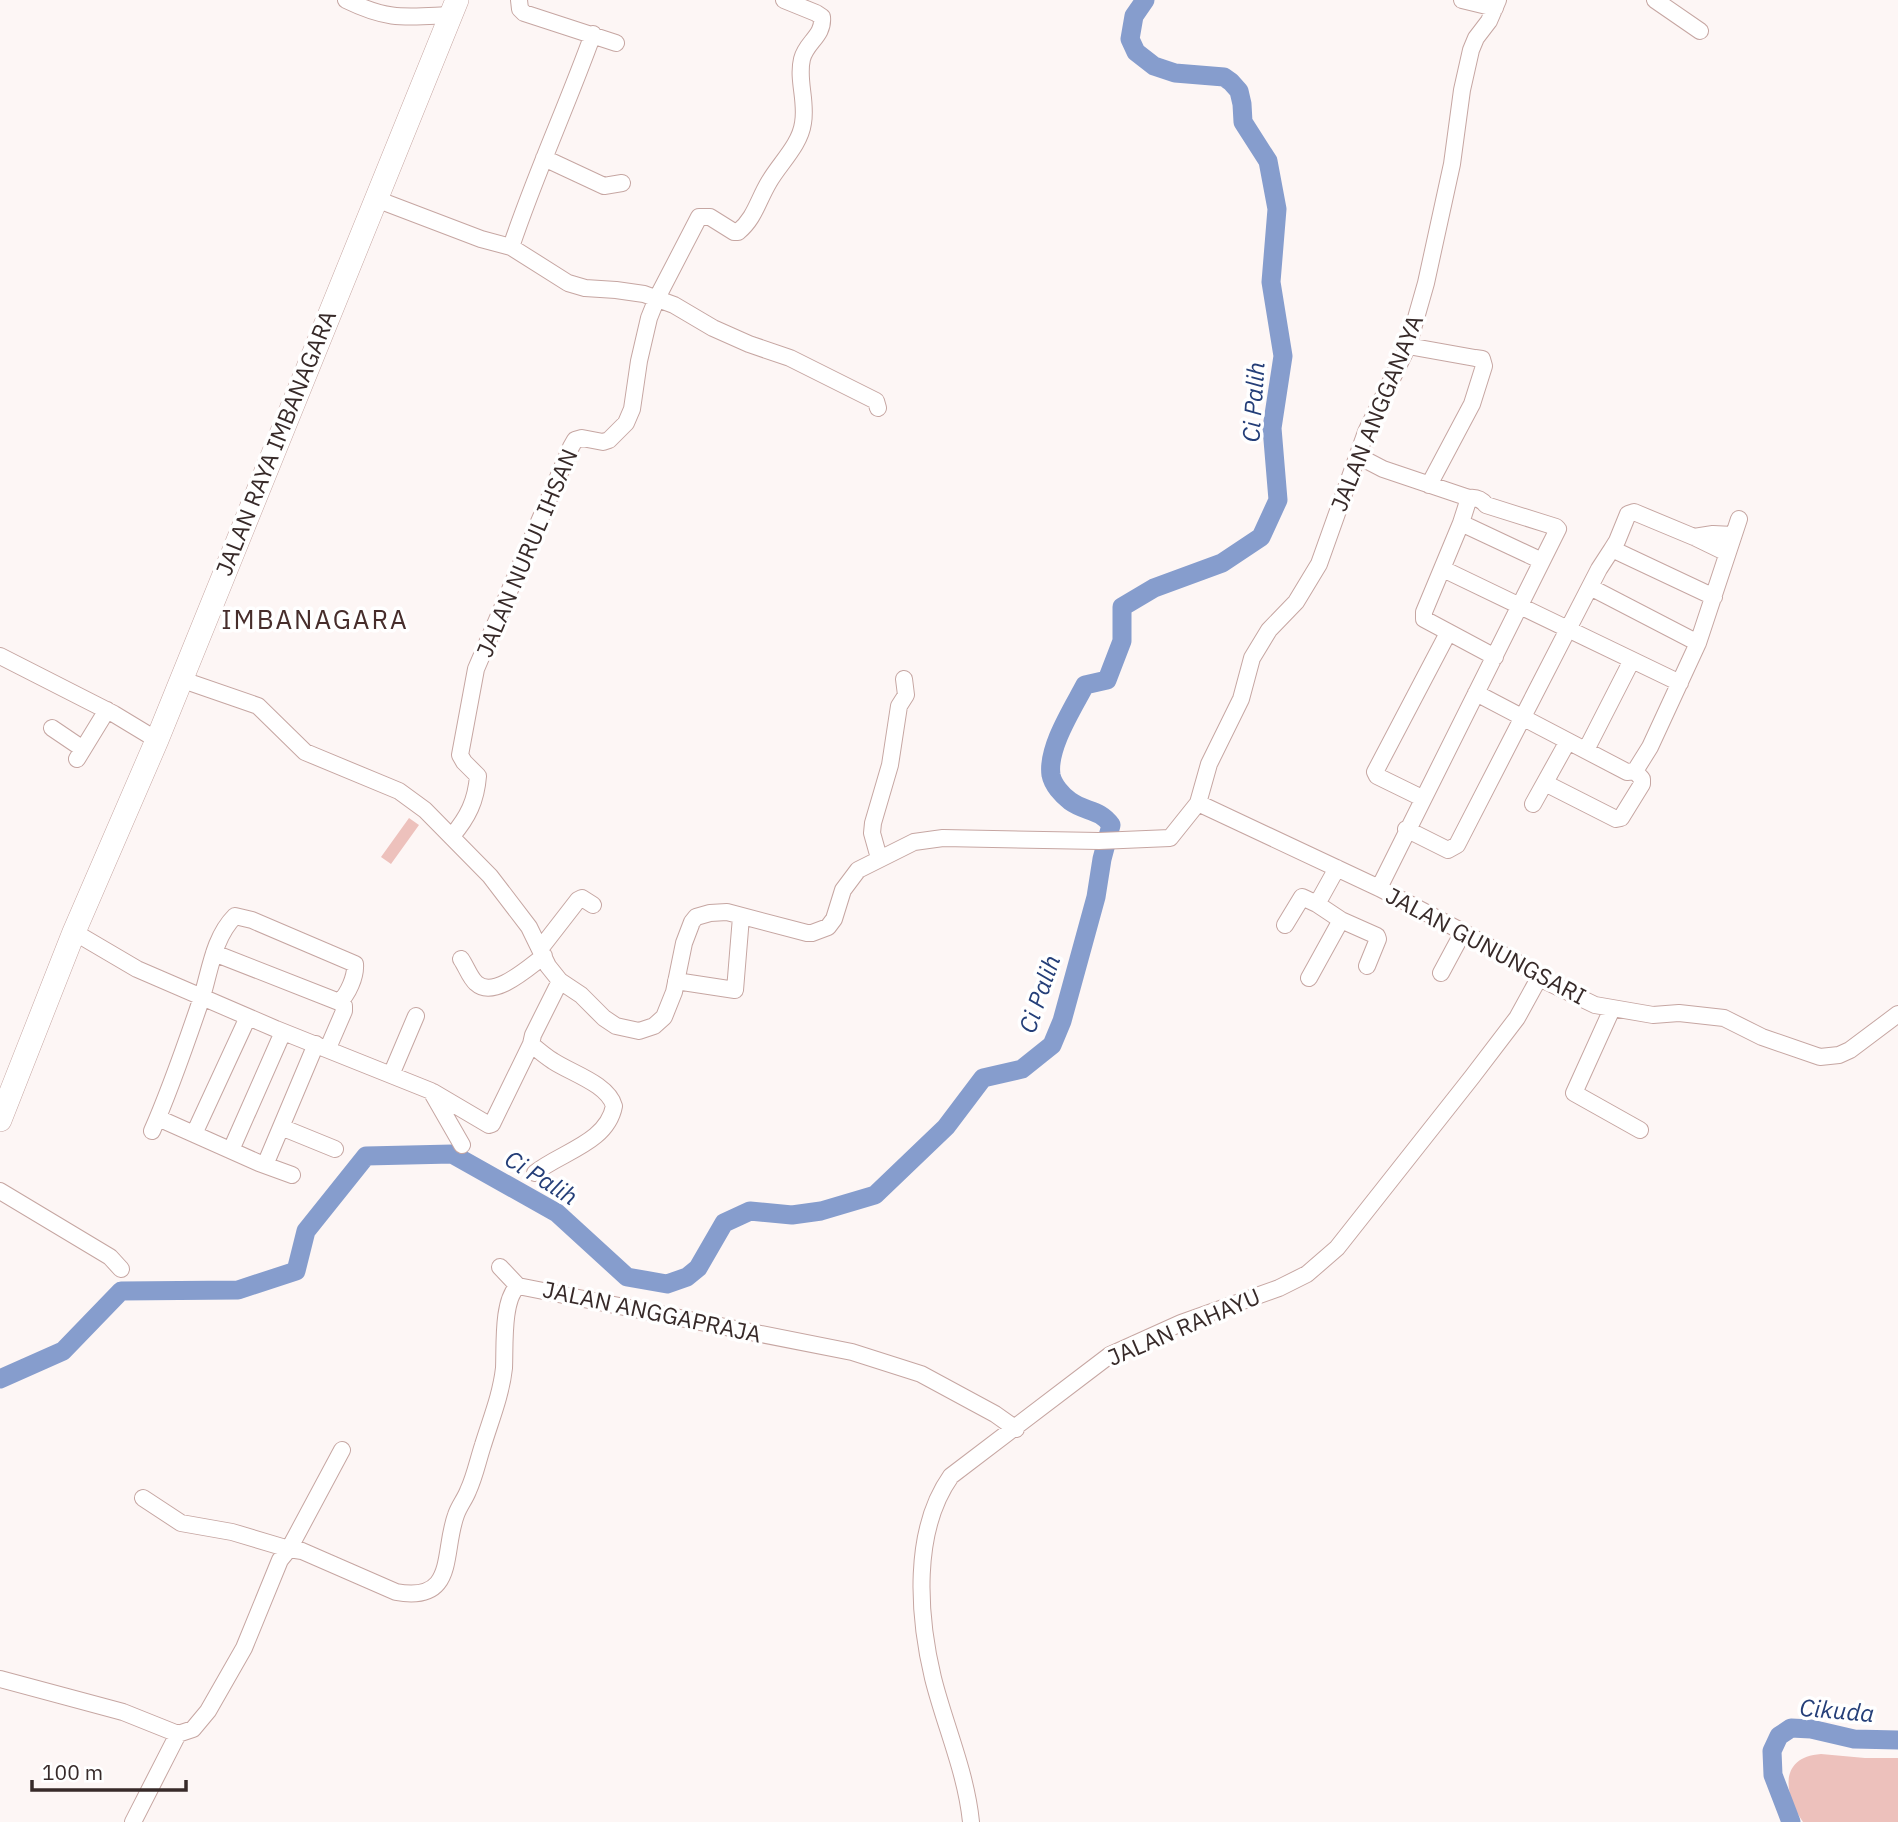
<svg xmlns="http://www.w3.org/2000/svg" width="1898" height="1822" viewBox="0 0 1898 1822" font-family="'IBM Plex Sans',sans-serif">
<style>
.green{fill:#edc1bc}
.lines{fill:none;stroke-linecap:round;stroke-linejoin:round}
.river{stroke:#869dcd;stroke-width:19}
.minor-casing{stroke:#c6a6a2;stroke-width:18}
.highway-casing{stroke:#c6a6a2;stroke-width:24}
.minor{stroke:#fff;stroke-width:16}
.highway{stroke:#fff;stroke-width:23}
.labels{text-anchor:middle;stroke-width:7;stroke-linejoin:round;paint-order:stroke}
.street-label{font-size:23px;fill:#372a29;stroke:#fff}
.water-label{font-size:24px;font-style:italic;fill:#243e78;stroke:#fff}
.quarter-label{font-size:26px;letter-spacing:2px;fill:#472d2b;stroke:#fff}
</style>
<rect width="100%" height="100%" fill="#fdf6f5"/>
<!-- green -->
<path class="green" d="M409,818L419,825L391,864L381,857Z
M1821,1754L1865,1758H1898V1822H1803C1784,1795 1778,1757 1821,1754Z"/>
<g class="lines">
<!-- river -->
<path class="river" d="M0,1379L63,1351L121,1291L238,1290L296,1271L306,1231L366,1156L452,1154L557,1213L627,1277L667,1284L687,1277L698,1268L724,1223L750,1211L792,1215L821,1211L875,1195L946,1127L983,1078L1022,1069L1052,1045L1062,1021L1096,897L1102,859L1111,825C1100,809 1085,812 1070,801C1062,795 1053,785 1051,775C1047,748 1073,708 1085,685L1107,680L1122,641V607L1154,588L1222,563L1261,537L1278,500L1272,428L1283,356L1271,282L1277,209L1268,161L1243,122L1242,104L1239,91L1231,82L1224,77L1175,73L1154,66L1136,52L1130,39L1134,16L1145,0
M1791,1822L1773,1775L1772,1751L1779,1736L1791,1728L1811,1729L1854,1739L1898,1740"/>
<defs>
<path id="minor" d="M346,0C389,21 405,17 451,15
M519,0L520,9L524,13L616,43
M1462,0L1495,8
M1655,0L1700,31
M544,158L604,186L622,183
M376,199L481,239L511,247L568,283L585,288L616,290L644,294L674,305L713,328L749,344L790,358L876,401L878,408
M511,247C535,175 567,106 593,34
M1408,346L1475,358L1482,359L1484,366L1472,404L1429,485
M1358,456L1383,469L1469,498
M1694,537L1713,534L1733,535
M1443,569L1680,683
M1590,587L1698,643
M1714,597L1612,549L1617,541L1628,514L1634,512L1694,537L1727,553
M0,656L114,714L157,740
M1495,657L1424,619V612L1461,523L1542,561
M180,679L258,706L305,752L399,791L425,810L490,876L529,927L548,966L560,981L581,995L604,1018L616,1026L639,1031L654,1026L664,1017L674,992L684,943L692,922L696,917L710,913L727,912L807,933H812L828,927L834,919L843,890L858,870L914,842L943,838L1099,841L1170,838L1198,803L1209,764L1241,699L1252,658L1269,630L1296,602L1319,564L1366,432L1408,346L1426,283L1452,164L1462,90L1471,50L1476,38L1489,21L1498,0
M1476,693L1627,772L1635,771
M52,728L83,749
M1586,750L1632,660
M77,759L107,710
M1635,771L1650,747L1698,643L1739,519
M1545,783L1616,819L1621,818L1642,784V779L1635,771
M1422,798L1377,776L1375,772L1448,633
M1198,803L1379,888L1463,932L1525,967L1539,978L1595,1005L1653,1015L1679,1013L1724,1018L1762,1037L1820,1057L1839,1055L1850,1050L1898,1014
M1533,804L1568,741
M1406,829L1448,850L1457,845L1599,569L1612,549
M452,836C468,817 476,801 478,776L464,762L460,755L476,669L571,447L575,440L582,438L603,442L609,440L626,423L632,409L639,361L649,318L657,298L699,217H710L734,232H738C755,218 758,200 769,182C780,163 800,145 803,123C807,101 797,80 802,59C806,42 824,36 822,17L816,13L784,0
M879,858L872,833L873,823L890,765L899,706L906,695L904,679
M1379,888L1558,529L1556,527L1486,505C1482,500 1476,497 1469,498L1461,523
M1341,920L1377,936L1378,939L1367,966
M1285,925L1302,897L1317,904
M74,932L137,969L276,1029L431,1091L462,1145
M540,949L578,900L582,898L593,905
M214,953L339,1002
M461,959C466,966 470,978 476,983C494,1000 530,966 544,956
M1441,973L1463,932
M1309,978L1341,920L1317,904L1337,868
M676,981L735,990L741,917
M1612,1009L1574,1093L1640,1130
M391,1075L416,1016
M433,1092L489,1125L492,1124L531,1044
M158,1118L259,1163L292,1175
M281,1127L335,1149
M152,1131C171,1088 186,1044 201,1000C210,972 213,938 235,916L252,920L355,964C356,976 348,995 339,1002L344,1006V1011L328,1048
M194,1134L248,1017
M231,1150L283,1032
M265,1165L316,1044
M535,1173C561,1152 607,1143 614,1106C608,1084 571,1073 553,1061C545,1056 538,1050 531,1044L533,1035L560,981
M0,1191L110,1257L121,1269
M500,1267L518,1286
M143,1498L181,1523L232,1532L289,1549L342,1450
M0,1679L123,1712L178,1734L193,1729L208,1711L244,1648L280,1560L289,1549L302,1551L396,1592C457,1603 442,1553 456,1515C459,1506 465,1499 468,1491C475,1476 478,1460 483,1445C491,1419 501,1395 504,1368C505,1347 502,1299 518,1286L852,1352L921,1374L995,1414L1016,1429
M133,1822L178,1734
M971,1822C966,1772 945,1726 933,1678C918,1615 912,1531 951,1476L1110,1355L1181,1323L1279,1288L1307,1274L1337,1248L1472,1077L1517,1018L1539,978"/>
<path id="highway" d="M0,1120L74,932L157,740L457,0"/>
</defs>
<!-- minor casing -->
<use href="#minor" class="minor-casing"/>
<!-- highway casing -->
<use href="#highway" class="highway-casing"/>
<!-- minor -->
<use href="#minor" class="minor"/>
<!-- highway -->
<use href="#highway" class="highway"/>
</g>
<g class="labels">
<!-- street labels -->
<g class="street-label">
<text transform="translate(1377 413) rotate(-68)" y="8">JALAN ANGGANAYA</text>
<text transform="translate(276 443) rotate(-68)" y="8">JALAN RAYA IMBANAGARA</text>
<text transform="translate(527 553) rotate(-67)" y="8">JALAN NURUL IHSAN</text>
<text transform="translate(1486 946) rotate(28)" y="8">JALAN GUNUNGSARI</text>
<text transform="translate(652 1312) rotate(12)" y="8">JALAN ANGGAPRAJA</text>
<text transform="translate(1184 1327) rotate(-23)" y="8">JALAN RAHAYU</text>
</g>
<!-- water labels -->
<g class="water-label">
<text transform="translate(1254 402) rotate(-86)" y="8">Ci Palih</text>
<text transform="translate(1040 994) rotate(-71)" y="8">Ci Palih</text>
<text transform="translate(541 1178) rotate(32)" y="8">Ci Palih</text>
<text transform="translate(1837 1711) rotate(5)" y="8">Cikuda</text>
</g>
<!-- quarter labels -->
<g class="quarter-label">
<text x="315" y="629">IMBANAGARA</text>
</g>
</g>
<!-- scale -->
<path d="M32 1780v10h154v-10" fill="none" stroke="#372a29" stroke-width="3.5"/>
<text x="42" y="1780" font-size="21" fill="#372a29" stroke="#ffffff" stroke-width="5" paint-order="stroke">100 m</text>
</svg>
